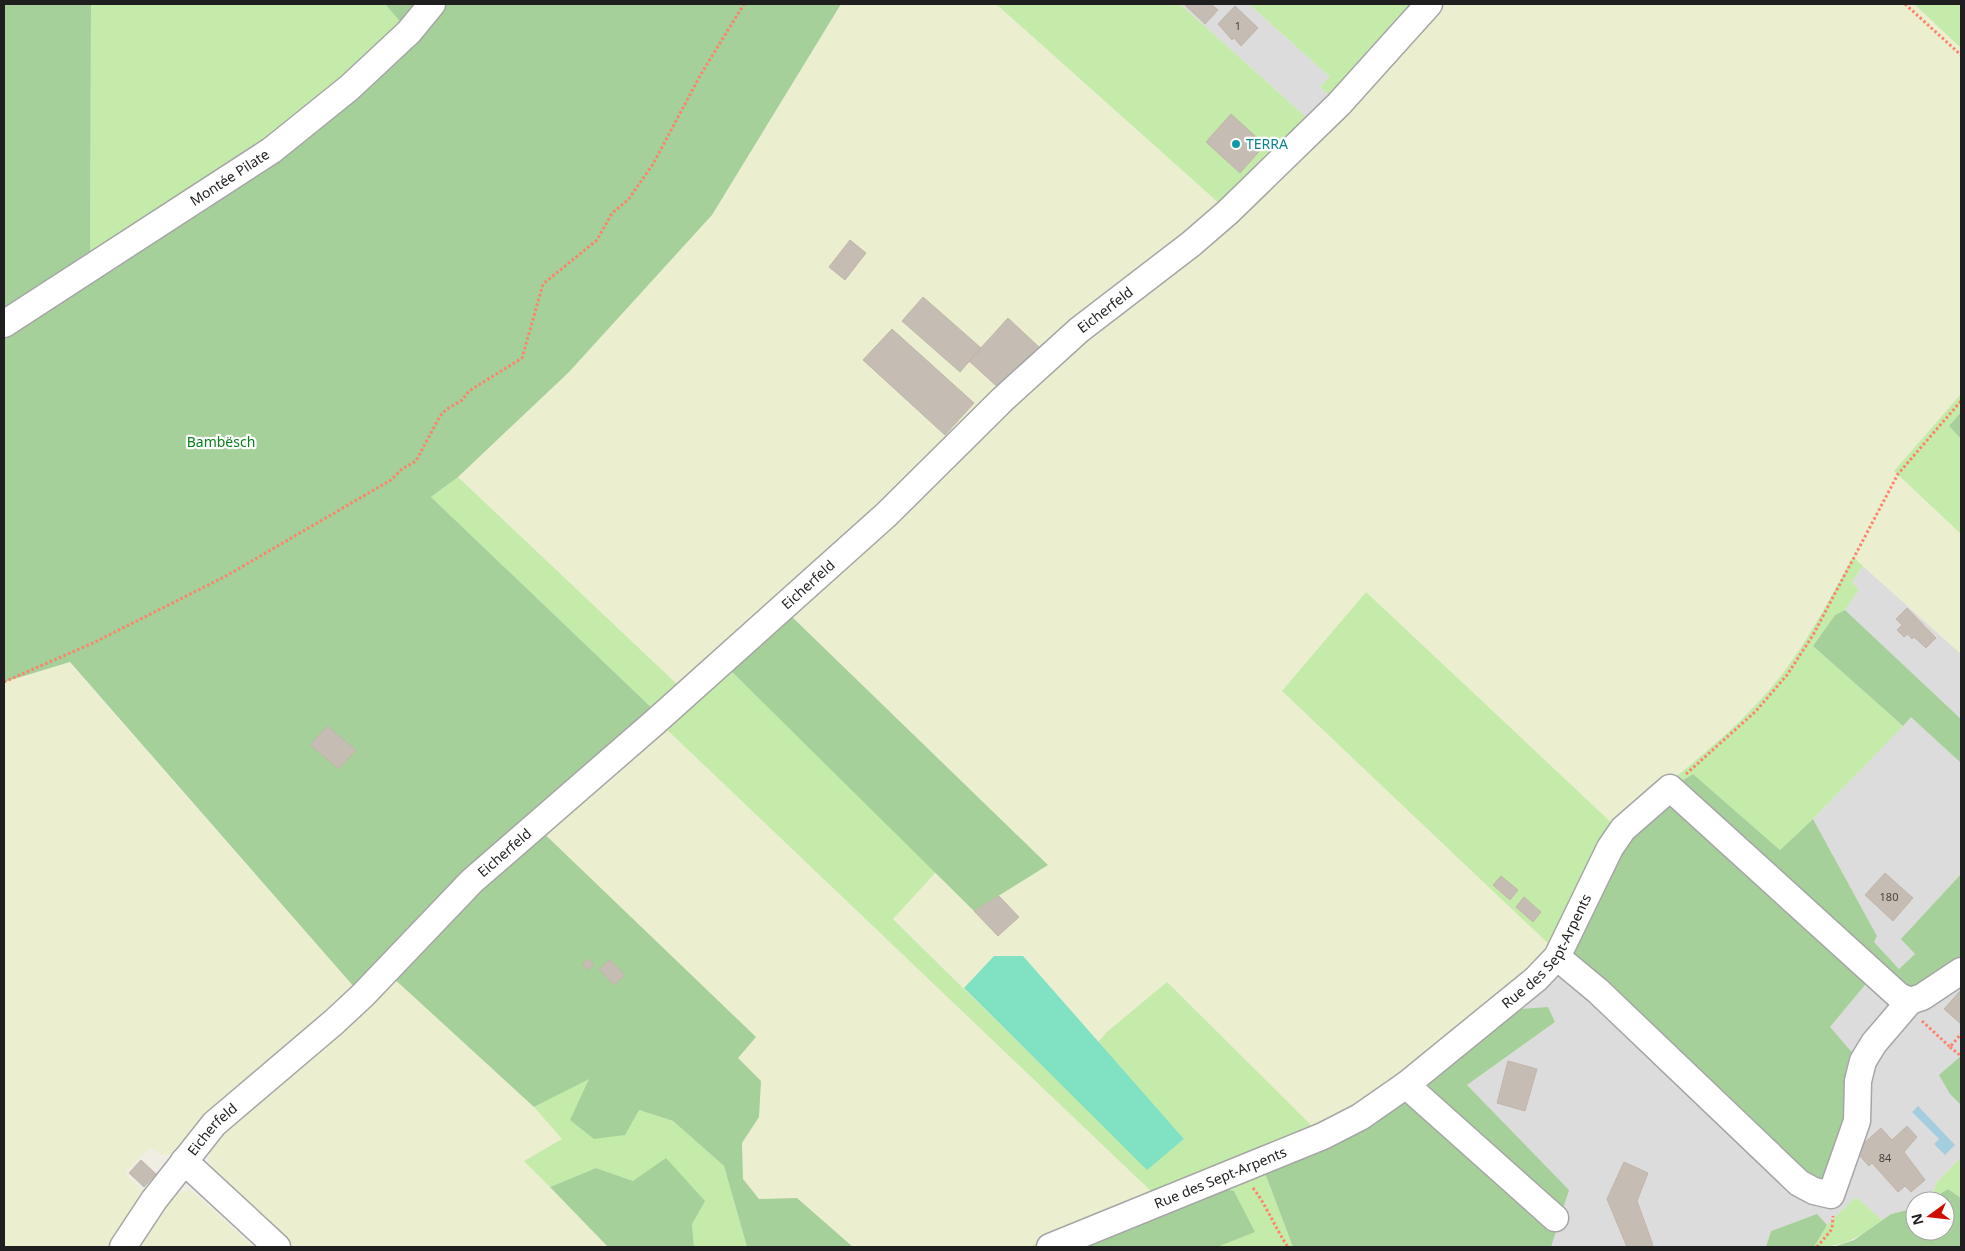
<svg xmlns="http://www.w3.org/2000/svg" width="1965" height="1251" viewBox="0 0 1965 1251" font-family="'Noto Sans',sans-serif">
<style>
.residential{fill:#dddcdc}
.farmland{fill:#ebefd0}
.grass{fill:#c5ebaa}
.forest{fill:#a5d099}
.pitch{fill:#81e1c3}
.water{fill:#a4cddf}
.building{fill:#c5bcb4;stroke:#c2b5a7}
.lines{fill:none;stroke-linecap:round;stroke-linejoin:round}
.minor-casing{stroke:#a6a6a6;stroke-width:29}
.path{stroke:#fd8369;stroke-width:3;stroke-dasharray:2.5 2.5;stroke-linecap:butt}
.minor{stroke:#fff;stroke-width:26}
.culture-dot{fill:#0f9aa8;stroke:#fff;stroke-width:2}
.labels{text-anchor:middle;stroke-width:4.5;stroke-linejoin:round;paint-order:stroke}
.number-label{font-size:11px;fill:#484644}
.culture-label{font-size:14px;fill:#0d838f;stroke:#fff;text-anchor:start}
.street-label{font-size:14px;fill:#1f1f1f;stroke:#fff}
.park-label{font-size:14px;fill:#09811b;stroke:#fff}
</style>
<rect width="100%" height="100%" fill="#f0ede5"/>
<!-- residential -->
<path class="residential" d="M1180,4H1249L1330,77L1339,104L1317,127Z
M1863,566L1961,654V719L1845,610L1859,590L1852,582Z
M1911,716L1961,763V874L1902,939L1915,954L1899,969L1874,942L1877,936L1813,819Z
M1563,961L1830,1027L1875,973L1961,971V1056L1950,1094L1961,1105V1157L1936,1183L1932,1198L1928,1201H1915V1208L1891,1214L1882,1220L1856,1197L1827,1225L1817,1215L1771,1231L1766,1247H1567L1565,1246L1563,1247H1525L1467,1085L1555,1022L1506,1010Z"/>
<!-- farmland -->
<path class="farmland" d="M841,4H996L1221,205L1073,323L680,688L458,477L569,372L712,215Z
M1439,4H1914L1961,48V394L1894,471L1961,534V654L1853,557L1810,632L1783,673L1752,708L1714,744L1615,826L1366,593L1283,692L1554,948L1401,1080L1316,1130L1147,1170L893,918L936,872L975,910L1048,865L789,614Z
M69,662L355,988L175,1153L161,1155L150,1148L125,1173L146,1194L113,1247H4V682Z
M662,725L1155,1195L1029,1247H853L797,1199H759L743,1179L742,1143L759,1117L738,1058L543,833Z
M390,975L534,1107L562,1139L525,1161L608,1247H287L217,1179L208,1158L219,1128Z
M190,1190L215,1212L253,1247H134L175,1194Z"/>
<!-- grass -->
<path class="grass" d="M91,4H385L409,32L349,88L90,268Z
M996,4H1180L1317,127L1339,104L1320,87L1330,77L1249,4H1439L1337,118L1235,218L1196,251L1078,342L885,527L729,669L936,872L893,919L1147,1169L1184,1139L1098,1042L1108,1031L1167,982L1316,1130L1356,1111L1401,1080L1532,973L1553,948L1282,691L1366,592L1615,826C1672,778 1737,733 1783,673C1810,637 1831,596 1853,557L1863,566L1852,582L1859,590L1845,610L1835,615L1813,646L1903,726L1813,819L1780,850L1693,774L1670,788L1623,829L1610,848L1557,957L1563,961L1411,1088L1364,1122L1326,1142L1263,1168L1293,1247H1217L1254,1231L1234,1191L1215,1187L1067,1247H1029L1155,1195L662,725L543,833L531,821L654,710L431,497L458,477L681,688L885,507L890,512L1003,399L1079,330L1073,323L1221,205Z
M1914,4H1961V48Z
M1961,394V412L1949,426L1961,439V534L1894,471Z
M589,1078L639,1110L673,1121L724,1166L747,1247H694L692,1224L633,1181L596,1168L550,1187L524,1161L562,1139L534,1107Z
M1961,1157V1198L1948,1189L1932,1198L1936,1183Z
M1856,1197L1882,1220C1857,1238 1846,1247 1814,1247L1827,1225Z"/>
<!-- forest -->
<path class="forest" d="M4,4H91L90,267L272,150L409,32L385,4H841L712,215L569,372L458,477L431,497L655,711L531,821L756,1037L738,1058L761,1081L759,1117L742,1143L743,1179L759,1199L797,1198L853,1247H747L724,1166L673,1121L639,1110L625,1135L594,1139L570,1120L589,1079L534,1107L390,975L355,988L70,662L4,682Z
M1961,412V439L1949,426Z
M1845,610L1961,719V763L1911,717L1903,726L1813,646L1835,615Z
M789,614L1048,865L974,911L729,669Z
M1693,774L1780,850L1813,819L1877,936L1874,942L1899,969L1915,954L1901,939L1961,874V971L1922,997L1875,973L1830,1027L1856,1057L1848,1121L1829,1177L1814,1191L1557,957L1610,848L1670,788Z
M1548,1007L1555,1022L1467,1085L1569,1190L1551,1247H1293L1263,1168L1506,1010Z
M1961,1056V1105L1950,1094L1939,1075Z
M666,1158L705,1201L692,1224L694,1247H608L550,1187L596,1168L633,1181Z
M1215,1187L1234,1191L1255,1232L1217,1247H1067Z
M1948,1189L1961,1198V1247H1833L1854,1240L1891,1214L1915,1208V1231H1945V1201H1928Z
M1817,1214L1827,1225L1814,1247H1766L1771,1231Z"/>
<!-- pitch -->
<path class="pitch" d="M994,956H1023L1184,1139L1147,1170L964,988Z"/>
<!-- water -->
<path class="water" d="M1918,1106L1955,1145L1945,1155L1934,1144L1939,1139L1912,1112Z"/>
<!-- building -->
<path class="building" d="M1184,4H1211L1218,10L1205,24Z
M1235,6L1258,28L1241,46L1234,38L1232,40L1218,24Z
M1231,114L1265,145L1240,173L1206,142Z
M850,240L866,253L845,280L829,267Z
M923,297L981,348L960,372L902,321Z
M1008,318L1040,348L1001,390L969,361Z
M892,329L974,403L945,435L863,360Z
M1907,608L1936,638L1926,648L1914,637L1912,639L1908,634L1904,637L1897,630L1902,625L1896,619Z
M327,726L356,750L339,769L310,745Z
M1885,873L1913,898L1893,921L1865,895Z
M1501,876L1518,890L1510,900L1493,885Z
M999,896L1019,917L998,936L974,911Z
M1524,897L1541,912L1533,922L1516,907Z
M589,959L594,965L587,970L582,964Z
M610,960L625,975L614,985L599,969Z
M1961,990V1024L1944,1009Z
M1508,1061L1537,1069L1525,1111L1497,1103Z
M1907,1126L1917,1137L1904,1152L1925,1180L1911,1192L1905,1186L1898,1192L1872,1163L1869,1166L1855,1151L1881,1128L1892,1140Z
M141,1160L156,1174L144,1187L129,1173Z
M1624,1162L1648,1173L1637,1201L1653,1245L1648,1247H1627L1607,1199Z"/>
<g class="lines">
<defs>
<g id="minor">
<path id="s1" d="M4,324L272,150L349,88L409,32L432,4"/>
<path d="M1557,957L1598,991L1799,1183L1814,1191L1831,1195L1857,1121L1858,1081L1863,1061L1874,1043L1910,1001"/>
<path d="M1406,1085L1555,1218"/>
<path d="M184,1161L277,1247"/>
<path id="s2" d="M123,1247L154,1200L214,1124L334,1022L363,995L472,881L655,722L887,514L1003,399L1079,330L1191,244L1228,212L1339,104L1429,4"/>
<path id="s3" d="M1050,1247L1323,1136L1360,1117L1406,1085L1536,979L1557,957L1610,848L1623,829L1670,788L1899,996L1910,1001L1922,997L1961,971"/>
</g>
</defs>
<!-- minor casing -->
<use href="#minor" class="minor-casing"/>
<!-- path -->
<path class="path" d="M1905,4L1961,55
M4,682L95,642L226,576L391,480L402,469L416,461L440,416L447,409L462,400L469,391L522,358L543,284L597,240L612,213L628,200L653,164L701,74L744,4
M1686,774L1756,711L1787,675L1813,635L1898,474L1961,401
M1922,1021L1950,1047L1961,1034
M1950,1047L1961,1056
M1253,1188C1267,1206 1275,1228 1288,1247
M1817,1247L1832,1229L1833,1216"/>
<!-- minor -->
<use href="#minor" class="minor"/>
</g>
<!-- markers -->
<circle class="culture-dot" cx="1236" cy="144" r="5"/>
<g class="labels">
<!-- number labels -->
<g class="number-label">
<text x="1238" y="30">1</text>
<text x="1889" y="901">180</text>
<text x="1885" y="1162">84</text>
</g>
<!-- culture labels -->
<g class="culture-label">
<text x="1246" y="149">TERRA</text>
</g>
<!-- street labels -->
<g class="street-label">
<text dy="5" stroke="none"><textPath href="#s1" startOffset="269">Montée Pilate</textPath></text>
<text dy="5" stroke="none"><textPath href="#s2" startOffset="1361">Eicherfeld</textPath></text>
<text dy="5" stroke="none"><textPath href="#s2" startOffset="956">Eicherfeld</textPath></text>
<text dy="5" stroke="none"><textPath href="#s2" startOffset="551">Eicherfeld</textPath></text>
<text dy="5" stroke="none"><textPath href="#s3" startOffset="589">Rue des Sept-Arpents</textPath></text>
<text dy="5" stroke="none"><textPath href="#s2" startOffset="148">Eicherfeld</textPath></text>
<text dy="5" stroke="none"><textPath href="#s3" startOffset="184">Rue des Sept-Arpents</textPath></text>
</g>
<!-- park labels -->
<g class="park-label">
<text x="221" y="447">Bambësch</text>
</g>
</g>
<!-- border -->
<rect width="1965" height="1251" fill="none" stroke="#1f1f1f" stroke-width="10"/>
<!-- north arrow -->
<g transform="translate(1930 1216) rotate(255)"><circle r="24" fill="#ffffff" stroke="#a5a5a5"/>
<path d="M0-4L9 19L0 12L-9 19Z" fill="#ce0e00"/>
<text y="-8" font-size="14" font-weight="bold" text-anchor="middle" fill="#1f1f1f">N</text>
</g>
</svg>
